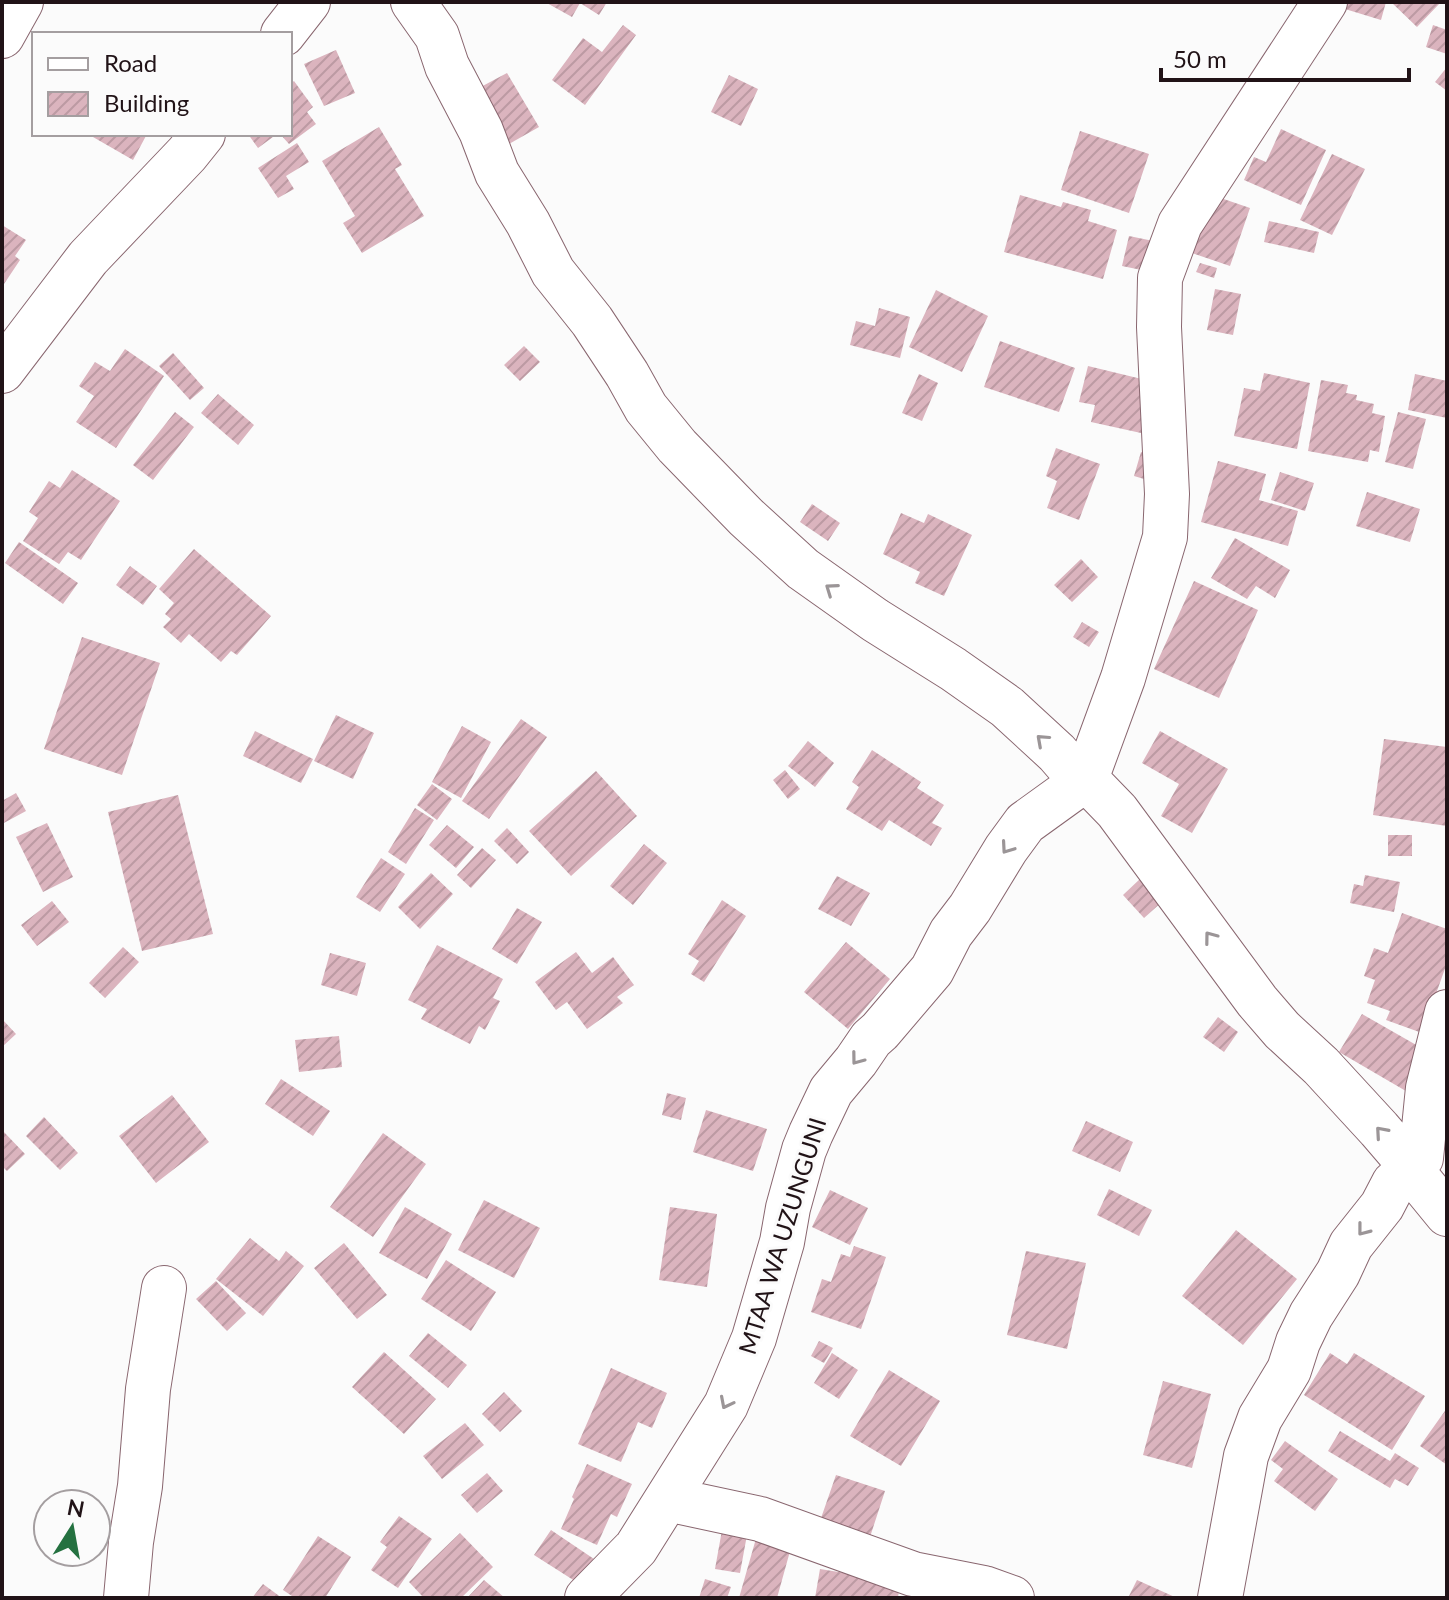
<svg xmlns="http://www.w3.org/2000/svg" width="1449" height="1600" viewBox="0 0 1449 1600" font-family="Lato,sans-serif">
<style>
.building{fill:url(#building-hatch)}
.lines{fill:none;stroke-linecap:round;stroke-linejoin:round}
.minor-casing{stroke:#89666f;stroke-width:46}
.minor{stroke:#fff;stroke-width:44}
.oneway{stroke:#9b9597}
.labels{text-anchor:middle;stroke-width:6;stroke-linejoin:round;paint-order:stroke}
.street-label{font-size:24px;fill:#211317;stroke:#fbfbfb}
</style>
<defs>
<pattern id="building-hatch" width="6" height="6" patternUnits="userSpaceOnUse" patternTransform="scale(2)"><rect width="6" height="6" fill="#dbb4be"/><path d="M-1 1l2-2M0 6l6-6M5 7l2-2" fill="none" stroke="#bc9aa3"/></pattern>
</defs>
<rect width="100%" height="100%" fill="#fbfbfb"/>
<!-- building -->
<path class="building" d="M545,2H607L599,15L580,3L572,17Z
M1347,2H1386L1381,20L1345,9Z
M1391,2H1441L1417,27Z
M623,25L636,35L585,105L552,80L583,38L602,52Z
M1433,25L1447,30V54L1426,47Z
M336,50L355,93L324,106L304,64Z
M1447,67V91L1435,82Z
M507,73L539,127L509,144L477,89Z
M729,75L758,89L741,126L711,112Z
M294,81L313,107L307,112L316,124L289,144L280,134H290V84Z
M379,127L402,165L395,169L424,216L362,253L343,223L355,216L322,161Z
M1281,129L1326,150L1301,205L1244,180L1254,157L1266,162Z
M1080,131L1149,154L1129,213L1061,190Z
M94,134H147L133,160L93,137Z
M248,134H277L258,148Z
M297,143L309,162L286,176L294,189L278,198L258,168Z
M1332,154L1365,169L1332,235L1300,220Z
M1209,194L1250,208L1230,266L1189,252Z
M1020,195L1061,207L1063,202L1091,210L1088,221L1117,230L1103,279L1004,252Z
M1269,221L1319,232L1314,253L1264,242Z
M2,225L26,240L15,256L20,260L2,287Z
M1129,236L1168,244L1161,274L1122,266Z
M1200,263L1217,268L1214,278L1196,272Z
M1215,289L1241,294L1233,335L1207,330Z
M936,290L988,316L962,372L909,347Z
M879,308L910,317L900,358L850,345L856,321L875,326Z
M1000,341L1075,368L1059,412L984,387Z
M524,346L540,362L520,381L504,365Z
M125,349L164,376L116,448L76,422L94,396L79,386L95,362L110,371Z
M173,353L204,388L190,400L159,366Z
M1088,366L1154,382L1141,433L1091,422L1095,405L1079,402Z
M1264,373L1310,383L1297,449L1234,436L1244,388L1260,391Z
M919,374L938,383L922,421L902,413Z
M1415,374L1447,381V418L1408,410Z
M1321,380L1348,385L1346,393L1357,395L1356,400L1374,404L1372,413L1385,416L1379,452L1370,450L1368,462L1308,451Z
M218,394L254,425L238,445L201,413Z
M175,412L194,427L153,480L133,465Z
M1398,412L1426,419L1413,469L1385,462Z
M1056,448L1100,464L1079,520L1047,508L1057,481L1046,476Z
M1141,452L1161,457L1154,482L1134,476Z
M1218,461L1266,474L1259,500L1298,511L1288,546L1201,522Z
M72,470L120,501L81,560L68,552L59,564L23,541L38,518L29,512L49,481L60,488Z
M1280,472L1314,483L1305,511L1271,500Z
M1367,492L1420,509L1410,542L1356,526Z
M812,504L840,523L828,541L800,522Z
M901,513L924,523L928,514L972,535L944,596L915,583L920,572L883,554Z
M1235,538L1290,570L1275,598L1256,586L1247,599L1211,578Z
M19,542L78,583L63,604L5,563Z
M194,549L271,616L237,655L231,651L221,662L189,634L181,643L163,627L171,619L165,614L174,603L159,589Z
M1081,559L1098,577L1072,602L1054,585Z
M130,566L157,586L143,605L116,585Z
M1194,581L1258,610L1219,698L1154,669Z
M1082,622L1099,632L1089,647L1073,637Z
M82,637L160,663L122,775L44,749Z
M336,715L374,733L353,779L314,761Z
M521,719L547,737L489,819L462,801Z
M462,726L491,742L461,798L432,782Z
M255,731L313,759L301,783L243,756Z
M1160,731L1228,769L1192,833L1161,816L1179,784L1142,763Z
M1384,739L1447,747V826L1373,815Z
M808,741L834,763L815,787L788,766Z
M872,750L921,782L917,788L944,805L932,823L942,828L931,846L889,820L882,831L846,809L859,787L852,782Z
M785,770L800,789L788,799L773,780Z
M596,771L637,816L571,876L529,831Z
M432,784L452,799L437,820L417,805Z
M16,793L26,811L2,824V801Z
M178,795L213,934L142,951L108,812Z
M415,808L434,820L406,864L388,852Z
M47,823L73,877L43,892L16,837Z
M447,825L474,847L456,868L429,845Z
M507,828L529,852L517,864L494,841Z
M1388,835H1412V856H1388Z
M644,844L667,863L633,905L610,886Z
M482,848L496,860L471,888L457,875Z
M381,858L405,874L380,912L356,897Z
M431,873L453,894L420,929L398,907Z
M1365,875L1400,882L1394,912L1350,903L1354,884L1363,886Z
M837,876L870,893L851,926L818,909Z
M1141,878L1163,901L1144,918L1123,895Z
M722,900L746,916L704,982L691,974L699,961L688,954Z
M52,901L69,922L37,946L21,925Z
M517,908L542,922L517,964L492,949Z
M1402,913L1447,929V963L1422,1033L1386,1020L1390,1011L1367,1003L1375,980L1364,976L1374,948L1388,953Z
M846,942L890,979L848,1029L804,992Z
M437,945L503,979L493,998L500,1001L485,1030L479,1026L470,1044L421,1019L427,1009L408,1000Z
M123,947L139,962L105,998L89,983Z
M576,952L592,973L613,957L634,985L617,997L623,1003L587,1029L567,1002L556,1010L535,982Z
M330,953L366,963L357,996L321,985Z
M1362,1014L1425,1050L1411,1094L1339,1052Z
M1218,1017L1238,1032L1224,1052L1203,1037Z
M2,1019L16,1034L2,1047Z
M339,1036L342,1067L299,1072L295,1040Z
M281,1079L330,1111L313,1136L265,1104Z
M667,1093L686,1098L681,1120L662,1115Z
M172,1095L209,1142L156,1183L119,1136Z
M706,1110L767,1129L753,1171L693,1152Z
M44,1117L78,1153L60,1170L26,1136Z
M1086,1121L1133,1142L1120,1172L1072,1151Z
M2,1130L25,1154L7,1171L2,1166Z
M383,1133L426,1164L373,1237L330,1207Z
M1109,1189L1152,1210L1139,1236L1097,1215Z
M830,1190L868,1208L850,1245L812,1227Z
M484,1200L540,1228L514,1278L458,1250Z
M405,1207L452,1234L427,1279L379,1253Z
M670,1207L717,1214L707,1287L659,1280Z
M1236,1230L1297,1279L1243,1345L1182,1296Z
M250,1238L279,1261L286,1251L304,1266L263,1316L216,1279Z
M344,1243L387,1295L357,1319L314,1268Z
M854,1246L886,1257L861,1329L811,1312L822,1279L831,1282L841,1254L850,1257Z
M1026,1251L1086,1263L1067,1349L1007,1335Z
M446,1260L496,1292L471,1331L421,1299Z
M216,1281L246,1313L227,1331L196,1299Z
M428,1333L467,1365L448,1388L409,1356Z
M819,1341L833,1348L824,1363L811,1356Z
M384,1352L436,1399L404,1434L352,1387Z
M832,1353L858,1370L839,1399L814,1383Z
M1330,1353L1347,1364L1354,1353L1425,1396L1392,1450L1304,1395Z
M611,1368L667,1393L652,1428L638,1422L621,1462L578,1444Z
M889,1370L940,1401L901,1466L850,1436Z
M1163,1381L1211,1394L1192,1468L1143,1455Z
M504,1392L522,1411L500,1432L482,1414Z
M1447,1408V1465L1420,1446Z
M465,1423L484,1445L442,1479L423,1456Z
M1340,1431L1390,1461L1395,1453L1419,1468L1408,1486L1395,1479L1390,1488L1328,1451Z
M1285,1441L1338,1479L1315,1511L1274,1481L1283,1469L1271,1460Z
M587,1464L632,1484L617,1517L611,1514L597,1545L561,1529L574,1499L572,1497Z
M487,1473L503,1491L477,1513L461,1495Z
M836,1475L885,1491L870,1537L820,1521Z
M399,1516L432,1539L398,1588L371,1570L387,1547L380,1542Z
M724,1519L749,1524L740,1573L715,1569Z
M551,1530L594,1559L578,1583L534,1555Z
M460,1533L493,1567L461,1598H424L409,1582Z
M757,1535L792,1544L777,1598H739Z
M318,1536L351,1557L325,1598H295L283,1590Z
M820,1569L900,1582L898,1598H815Z
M705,1579L731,1587L727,1598H699Z
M484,1580L505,1598H467Z
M1137,1580L1177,1598H1128Z
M263,1584L282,1598H252Z"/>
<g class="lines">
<defs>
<path id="minor" d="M413,2L437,36L447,66L481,131L497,173L528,223L553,272L592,321L627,374L646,408L677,446L746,517L803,569L875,620L953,669L1007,707L1057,753L1070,768L1086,779L1117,811L1257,1001L1282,1030L1321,1066L1379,1129L1403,1157L1411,1170L1447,1214
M283,34L308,2
M2,36L21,2
M2,371L88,258L187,154L203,134
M667,1499L760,1519L913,1574L984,1588L1012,1598
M126,1598L131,1542L140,1486L148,1389L164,1288
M587,1598L636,1548L726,1405L754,1338L782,1242L788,1208L804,1150L811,1133L831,1091L856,1061L871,1039L880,1031L932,970L951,933L970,908L1006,849L1025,823L1086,779L1123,678L1165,537L1167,494L1159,327L1160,278L1180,224L1325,2
M1220,1598L1246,1456L1260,1418L1289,1370L1298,1342L1311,1315L1338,1273L1351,1245L1382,1206L1394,1183L1411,1170L1421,1158L1428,1088L1447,1012"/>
</defs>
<!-- minor casing -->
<use href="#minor" class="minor-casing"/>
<!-- minor -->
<use href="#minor" class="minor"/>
</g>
<!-- one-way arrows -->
<defs><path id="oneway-chevron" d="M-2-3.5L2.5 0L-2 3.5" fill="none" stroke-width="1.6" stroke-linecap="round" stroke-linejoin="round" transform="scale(2)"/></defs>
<g class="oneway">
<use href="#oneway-chevron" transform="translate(831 589) rotate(-145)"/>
<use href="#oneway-chevron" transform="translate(1042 740) rotate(-138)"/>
<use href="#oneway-chevron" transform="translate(1007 848) rotate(125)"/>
<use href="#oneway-chevron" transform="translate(1210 937) rotate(-127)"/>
<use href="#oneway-chevron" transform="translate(857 1059) rotate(127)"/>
<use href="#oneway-chevron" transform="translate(1381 1132) rotate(-131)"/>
<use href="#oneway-chevron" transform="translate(1363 1230) rotate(128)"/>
<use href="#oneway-chevron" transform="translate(726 1403) rotate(117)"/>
</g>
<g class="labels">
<!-- street labels -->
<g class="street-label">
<text transform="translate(783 1236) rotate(-73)" y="8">MTAA WA UZUNGUNI</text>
</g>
</g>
<!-- border -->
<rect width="1449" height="1600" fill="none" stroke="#211317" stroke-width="8"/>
<!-- legend -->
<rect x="32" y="32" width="260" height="104" fill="#fbfbfb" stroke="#a49ea0" stroke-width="2"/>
<rect x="48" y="58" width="40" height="12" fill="#ffffff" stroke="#a49ea0" stroke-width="2"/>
<text x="104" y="72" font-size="24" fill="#211317">Road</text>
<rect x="48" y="92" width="40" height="24" fill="url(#building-hatch)" stroke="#a49ea0" stroke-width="2"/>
<text x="104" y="112" font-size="24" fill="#211317">Building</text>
<!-- north arrow -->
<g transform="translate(72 1528) rotate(11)"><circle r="38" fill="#fbfbfb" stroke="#a49ea0" stroke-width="2"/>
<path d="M0-6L14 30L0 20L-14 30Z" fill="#247140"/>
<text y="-12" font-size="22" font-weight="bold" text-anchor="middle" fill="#211317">N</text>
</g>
<!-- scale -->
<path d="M1161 68v12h248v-12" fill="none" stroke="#211317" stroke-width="4"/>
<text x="1173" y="68" font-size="24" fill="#211317" stroke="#fbfbfb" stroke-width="6" paint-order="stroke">50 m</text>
</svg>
